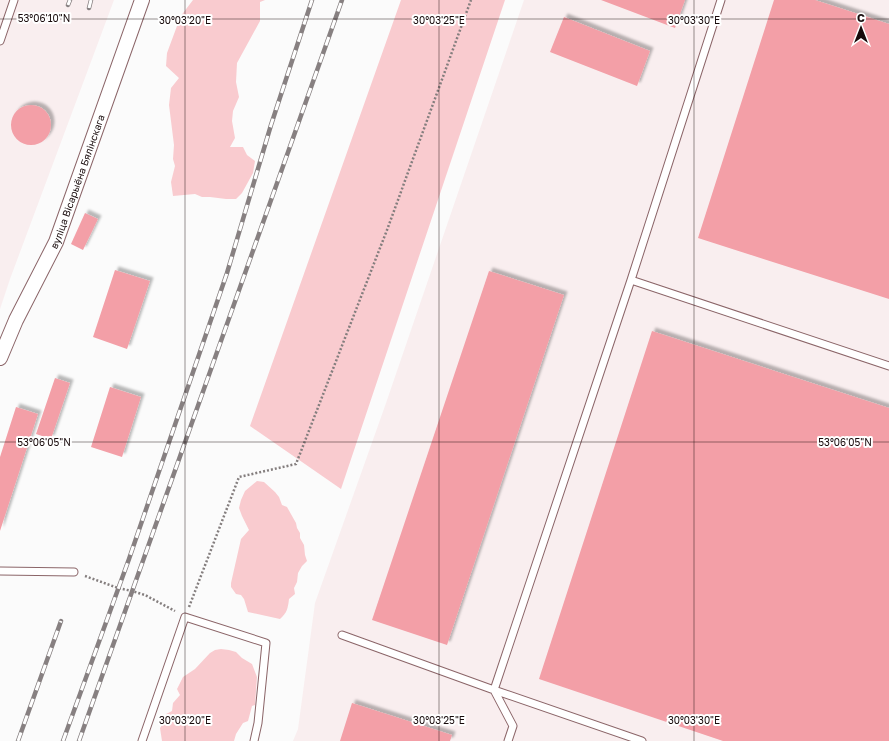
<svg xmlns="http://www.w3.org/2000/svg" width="889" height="741" viewBox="0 0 889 741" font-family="'Golos Text',sans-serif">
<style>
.built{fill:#f9eeef}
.green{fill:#f9cbcf}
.building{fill:#f39fa7;filter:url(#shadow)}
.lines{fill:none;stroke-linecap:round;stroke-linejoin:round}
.service-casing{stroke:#8b6568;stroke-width:9}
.minor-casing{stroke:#8b6568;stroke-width:16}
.path{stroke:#847e7e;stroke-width:2.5;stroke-dasharray:2 2;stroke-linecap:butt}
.service{stroke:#fff;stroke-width:7}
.minor{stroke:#fff;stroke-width:14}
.rail-casing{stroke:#878081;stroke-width:4.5}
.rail{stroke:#fff;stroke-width:3;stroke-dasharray:9;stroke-linecap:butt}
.ticks{fill:none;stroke:#16090a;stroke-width:1;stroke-opacity:0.45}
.labels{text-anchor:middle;stroke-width:4;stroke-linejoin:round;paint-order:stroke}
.street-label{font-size:10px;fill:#16090a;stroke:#fff}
.ticks-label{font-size:10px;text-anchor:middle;fill:#16090a;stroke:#fff;stroke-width:4;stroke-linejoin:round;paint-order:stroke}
</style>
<defs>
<filter id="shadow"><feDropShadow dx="3.5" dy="-3.5" stdDeviation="1" flood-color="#0004"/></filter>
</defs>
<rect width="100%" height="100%" fill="#fbfbfb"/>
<!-- built -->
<path class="built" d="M0,0H114L10,279L0,309Z
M524,0H889V741H293L298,729L315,603L385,406Z"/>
<!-- green -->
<path class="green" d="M193,0H265L260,2V21L237,63L236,82L239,97L233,111L232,121L235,138L230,147H243L247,155L255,161L253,173L242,193L236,199H226L210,197H202L195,194L173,196L171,182L175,166L173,159L174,145L169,105L171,88L179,78L166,66L167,53L177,26L180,17Z
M401,0H505L341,489L250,426Z
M257,481L264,482L275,492L279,497L282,505L287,507L296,523L297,528L300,533V538L304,545L305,555L307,561L302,566L298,573L297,582L294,588L295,594L289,599C288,608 287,613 280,619L248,612L244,599L241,595L236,594L231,587V583L241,539L249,530L242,516L239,508L241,500L245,491Z
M221,649L229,650L236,652L242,658L252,664L257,677L255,705L252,706L248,721L243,723L236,734L234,741H162L160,728L166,719V714L172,711L173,703L180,695L177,689L183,677L195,669L210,653L215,650Z"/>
<!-- building -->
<path class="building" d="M601,0H685L675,28Z
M774,0H815L889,24V299L698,238Z
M564,17L650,51L637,86L550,52Z
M11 125a20 20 0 1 1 40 0a20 20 0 1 1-40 0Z
M85,213L98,219L83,250L71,244Z
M115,270L150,281L127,349L93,337Z
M489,271L564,295L447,645L372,620Z
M652,331L889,408V741H723L539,679Z
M55,378L70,383L51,439L36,434Z
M110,387L141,397L122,457L91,447Z
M16,407L38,414L0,531V457Z
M352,703L452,735L450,741H340Z"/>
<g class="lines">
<defs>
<path id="service" d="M0,41L14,0
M631,280L889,366
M0,571L74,572
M342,635L494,690L642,741
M142,741L185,617L266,643L258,723L254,741
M508,741L513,726L494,690L631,280L721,0"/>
<g id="minor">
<path id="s1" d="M0,358L16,320L56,242L142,0"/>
</g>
</defs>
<!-- service casing -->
<use href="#service" class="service-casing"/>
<!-- minor casing -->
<use href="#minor" class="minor-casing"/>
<!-- path -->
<path class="path" d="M85,576L118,588L132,591L145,595L175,611
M189,607L239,477L296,464L387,230L471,0"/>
<!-- service -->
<use href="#service" class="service"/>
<!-- minor -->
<use href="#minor" class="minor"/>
<defs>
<path id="rail" d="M68,5L70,0
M89,8L91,0
M18,741L61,621
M63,741L129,559L227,273L271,125L312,0
M79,741L342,0"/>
</defs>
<!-- rail casing -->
<use href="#rail" class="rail-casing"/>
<!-- rail -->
<use href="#rail" class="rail"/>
</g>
<!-- ticks -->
<path class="ticks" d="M185,0V741M439,0V741M694,0V741M0,19H889M0,442H889"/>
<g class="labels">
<!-- street labels -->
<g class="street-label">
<text dy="4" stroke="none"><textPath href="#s1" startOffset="193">вуліца Вісарыёна Бялінскага</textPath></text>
</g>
</g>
<g class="ticks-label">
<text x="44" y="22">53°06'10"N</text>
<text x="185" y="24">30°03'20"E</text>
<text x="439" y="24">30°03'25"E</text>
<text x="694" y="24">30°03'30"E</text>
<text x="44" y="446">53°06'05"N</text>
<text x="845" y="446">53°06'05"N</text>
<text x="185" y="724">30°03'20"E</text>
<text x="439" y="724">30°03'25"E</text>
<text x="694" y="724">30°03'30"E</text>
</g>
<!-- north arrow -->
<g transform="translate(861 28)" stroke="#ffffff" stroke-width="3" paint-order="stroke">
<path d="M0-3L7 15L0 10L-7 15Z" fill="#16090a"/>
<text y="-6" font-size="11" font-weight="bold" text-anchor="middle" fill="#16090a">С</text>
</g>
</svg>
